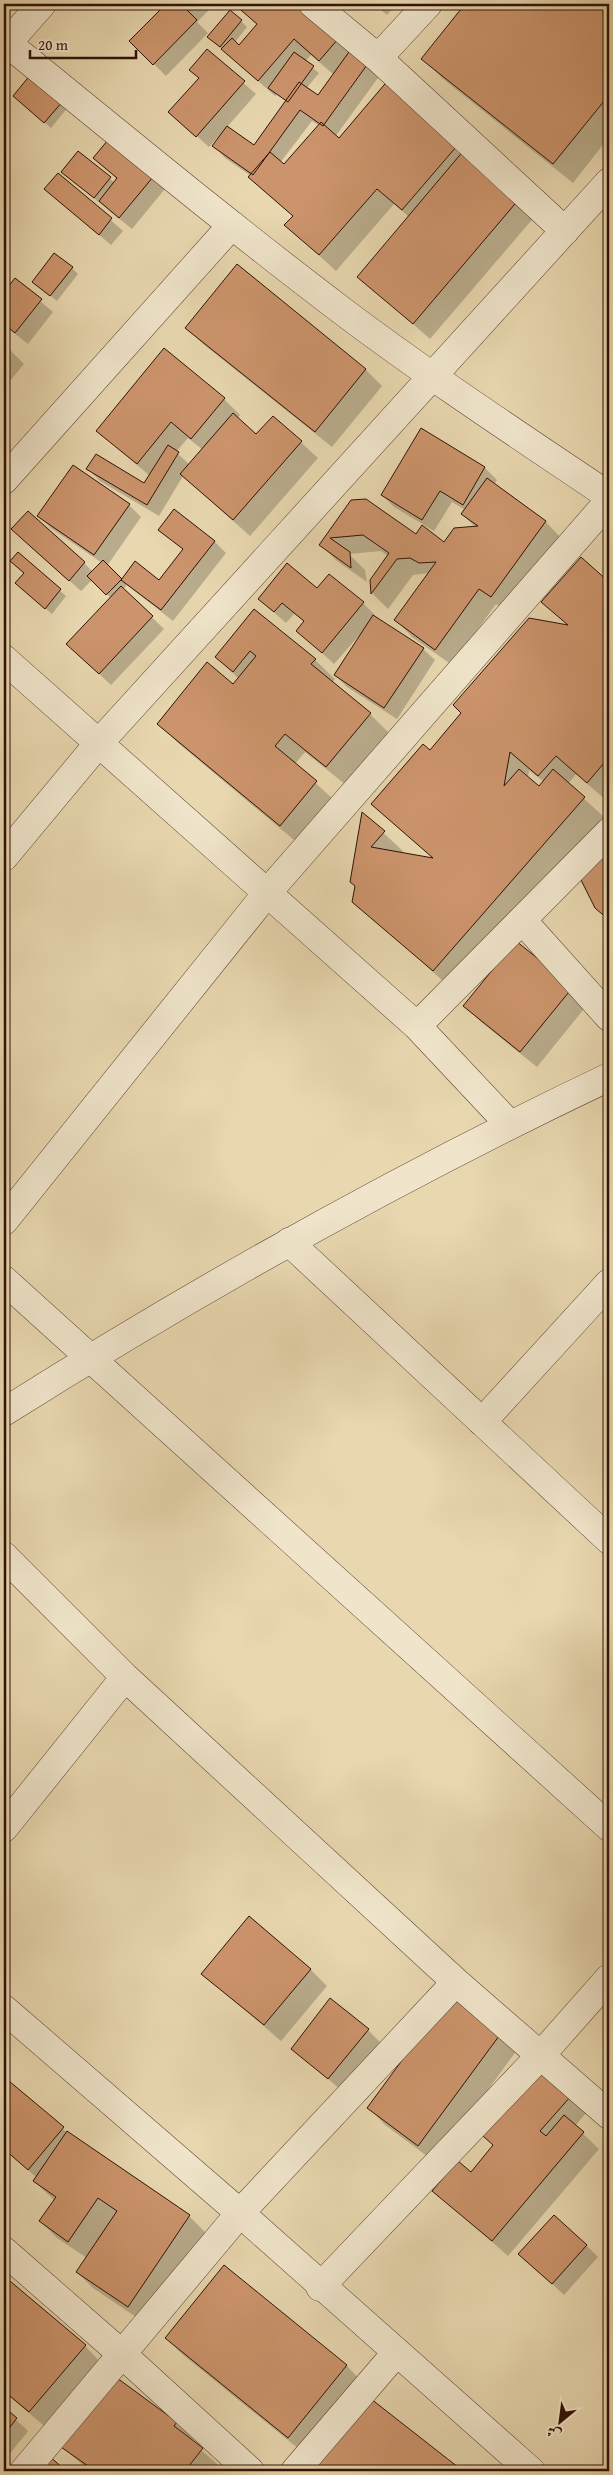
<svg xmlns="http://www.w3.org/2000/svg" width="613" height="2475" viewBox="0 0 613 2475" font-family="'Gentium Book Plus',Amiri,serif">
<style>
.shadow{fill:#0003;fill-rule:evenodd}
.building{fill:#cc946c;stroke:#2f1105}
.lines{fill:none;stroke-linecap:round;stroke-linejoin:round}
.minor-casing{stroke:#5d4230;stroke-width:29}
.tertiary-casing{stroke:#5d4230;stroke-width:29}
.minor{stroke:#f0e5cb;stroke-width:28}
.tertiary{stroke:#f0e5cb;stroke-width:28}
</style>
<rect width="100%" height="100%" fill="#e8d7af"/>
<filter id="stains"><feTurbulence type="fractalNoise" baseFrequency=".004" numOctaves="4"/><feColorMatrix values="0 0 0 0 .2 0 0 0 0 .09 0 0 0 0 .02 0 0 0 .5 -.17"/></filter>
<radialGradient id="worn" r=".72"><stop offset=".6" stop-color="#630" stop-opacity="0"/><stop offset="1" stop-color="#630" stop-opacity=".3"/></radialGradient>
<!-- shadow -->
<path class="shadow" d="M168,4H215L197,22L208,33L166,76L131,41Z
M234,4H313L383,71L335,137L339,139L391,80L542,208L430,339L359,276L409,217L394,204L336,271L286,225L294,217L251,176L225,158L214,146L218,139L217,138L209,147L182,123L200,78L207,51L256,94L227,127L254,146L287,102L277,94L275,96L215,43L241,21L247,27L235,42L239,46L258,25ZM311,55L334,75L318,97L306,89L319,73L305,62ZM312,121L320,126L284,166L280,163Z
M374,4H397L387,15Z
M466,4H609V137L573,183L442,78L423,59Z
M31,76L68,107L51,128L20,102Z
M78,153L115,183L117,179L95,158L169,184L132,229L69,178Z
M4,156L10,163L4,170Z
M58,174L123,231L111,245L46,189Z
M237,266L366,370L382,386L332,447L203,344L186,328Z
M72,268L78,274L57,301L33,282Z
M15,280L53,312L28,344L4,325V294Z
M4,344L24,364L4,388Z
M224,399L240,415L237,419L256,435L273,417L318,458L250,536L183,476L159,516L100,481L88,469L145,485L150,476L97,431ZM188,438L203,450L190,465L176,452Z
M422,430L485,468L497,480L494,485L545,521L561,538L508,613L496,604L452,665L412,637L396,620L430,573L413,575L388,609L373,594L371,580L388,556L381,551L349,554L365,570L367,582L337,561L321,545L351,501L416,536L444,544L476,528L462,514L465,510L452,502L434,531L394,507L382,495Z
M129,505L141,517L107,566L122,581L135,563L160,582L184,550L160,529L214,541L226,553L173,621L127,585L123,589L164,629L111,685L80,656L111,598L92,580L81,591L25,541L84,563L93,572L102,563L51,528L39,516Z
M18,554L66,596L52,614L22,589L25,573Z
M581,559L609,584V798L607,801L576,774L568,784L604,817L453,990L354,901L363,814L403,851L401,853L434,859L373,804L568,626L543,602ZM529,770L544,782L539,788L528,778Z
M329,575L363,603L375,615L374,617L423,649L435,660L397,719L347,687L335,675L364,630L334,664L298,631L305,622L294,614L286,623L259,599L317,590Z
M254,611L315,660L335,679L332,683L370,714L389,733L346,785L305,752L295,764L335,801L300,845L178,743L159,724L233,686L239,679L216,657Z
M609,846V920L596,907Z
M516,943L588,1004L537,1067L481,1022L465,1006Z
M310,1969L327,1986L281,2041L203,1974Z
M451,1997L517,2050L435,2162L385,2125L369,2108Z
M368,2030L380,2042L341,2090L293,2049Z
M540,2071L586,2113L575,2126L599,2149L508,2256L434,2191L471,2174L494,2146Z
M9,2082L71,2136L189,2216L206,2233L145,2323L93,2288L77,2272L87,2258L57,2238L40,2221L55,2201L34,2181L37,2178L4,2149V2089Z
M586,2245L598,2257L564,2295L520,2254Z
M224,2267L347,2366L363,2383L305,2454L182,2354L166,2338Z
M4,2278L85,2346L104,2366L49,2430L4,2392Z
M366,2397L461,2471H312Z
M4,2409L28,2431L4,2461Z
M176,2423L193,2439L191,2441L218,2465L213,2471H90L62,2447Z"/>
<!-- building -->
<path class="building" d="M166,4H192L186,9L197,20L153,65L129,41Z
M234,4H315L345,31L319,61L294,39L258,81L221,49L232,38L239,45L257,24Z
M465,4H609V95L553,164L421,59Z
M230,10L242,20L220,47L207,37Z
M354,45L372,58L323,126L300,110L253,175L212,146L227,126L254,145L299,82L318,95Z
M207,49L245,81L196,137L168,112L199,78L189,70Z
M294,52L314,66L288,102L268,88Z
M31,74L63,101L44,123L13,96Z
M390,78L462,140L402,210L377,189L319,255L284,225L293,216L248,177L270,152L284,164L321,122L339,138Z
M113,134L158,171L119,218L99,201L117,178L93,158Z
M470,143L526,191L413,324L357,277Z
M78,151L111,177L94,198L61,172Z
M58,173L112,218L99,235L44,189Z
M54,253L73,267L50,296L32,282Z
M237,264L366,369L315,432L185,328Z
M15,278L42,299L15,333L4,324V292Z
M164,348L225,398L191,439L171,422L137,464L96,431Z
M233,413L256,434L273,416L302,441L233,520L180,474Z
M421,428L485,467L463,505L440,491L422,520L381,495Z
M168,445L179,452L147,505L86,469L96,454L144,483Z
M73,465L130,504L94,555L37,516Z
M487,478L546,521L491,597L479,589L435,650L394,620L436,562L419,563L410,558L397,559L371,594L370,580L389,553L363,535L330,538L350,552L351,568L319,545L351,500L366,499L416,534L422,525L444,542L454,528L478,526L461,514Z
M174,509L215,541L161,610L121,580L135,561L159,580L183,549L158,530Z
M28,511L85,562L69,581L11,529Z
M18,552L61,589L45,609L15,583L24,573L10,561Z
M581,557L609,582V757L587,783L556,756L538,776L510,752L504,786L519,769L539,786L553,769L585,797L433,971L352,902L355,886L350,882L362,812L385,831L371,847L433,858L371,804L423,744L430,750L461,713L453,705L529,618L568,625L541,602Z
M103,560L122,579L106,595L87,576Z
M287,563L317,588L329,574L364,602L322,653L296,631L304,621L282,603L274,612L258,599Z
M121,586L153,616L99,674L66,644Z
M254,609L316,659L311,664L371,713L326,767L285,734L275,746L317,781L280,826L157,724L207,662L233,684L256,656L250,651L233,672L215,657Z
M373,615L424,648L384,708L334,675Z
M609,844V920L595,908L580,878Z
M516,941L573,987L520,1052L463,1006Z
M249,1916L311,1969L264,2025L201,1974Z
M450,1995L502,2032L418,2146L367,2108Z
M330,1998L369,2029L328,2079L291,2049Z
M540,2069L571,2096L540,2131L546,2136L564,2115L584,2132L492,2241L432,2191L458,2161L471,2172L493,2145L483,2136Z
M9,2081L64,2127L28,2170L4,2149V2087Z
M67,2131L190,2215L128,2307L76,2272L117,2211L98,2198L68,2242L39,2221L56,2197L33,2181Z
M554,2215L587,2245L552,2284L518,2254Z
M224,2265L347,2365L288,2438L165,2338Z
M4,2276L86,2345L29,2412L4,2391Z
M113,2375L177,2422L174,2426L203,2448L185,2471H95L61,2447Z
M366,2395L463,2471H310Z
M4,2407L17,2418L4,2435Z
M46,2453L66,2471H30Z"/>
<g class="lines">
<defs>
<path id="minor" d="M313,4L378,58L565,231
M7,43C119,134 230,226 345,313C430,377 520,436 609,496
M4,47L42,4
M378,58L428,4
M4,480L232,225
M4,659L417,1026L510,1125
M4,857L98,744L609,182
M522,920L609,1017
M417,1026L609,832
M4,1221L267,893L609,501
M289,1242L609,1540
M4,1280L609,1827
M482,1422L609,1283
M4,1556L125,1677L456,1982L609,2115
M4,1828L125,1677
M4,2251L123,2355L250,2471
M320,2287L541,2055L609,1978
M24,2471L240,2213L456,1982
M295,2471L396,2353"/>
<path id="tertiary" d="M4,1412C199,1289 401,1176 609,1077
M4,2009L240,2213L531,2471"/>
</defs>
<!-- minor casing -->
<use href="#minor" class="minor-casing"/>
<!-- tertiary casing -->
<use href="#tertiary" class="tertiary-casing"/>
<!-- minor -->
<use href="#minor" class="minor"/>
<!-- tertiary -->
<use href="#tertiary" class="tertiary"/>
</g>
<!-- margin -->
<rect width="613" height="2475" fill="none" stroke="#e8d7af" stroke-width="20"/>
<rect x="5" y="5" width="603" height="2465" fill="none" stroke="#2f1105" stroke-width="2.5"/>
<rect x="10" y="10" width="593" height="2455" fill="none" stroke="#2f1105"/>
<!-- north arrow -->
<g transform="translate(560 2422) rotate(209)" stroke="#f0e5cb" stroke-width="4" paint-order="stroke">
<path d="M0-4L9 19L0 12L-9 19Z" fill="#2f1105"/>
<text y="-8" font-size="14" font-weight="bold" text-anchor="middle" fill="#2f1105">ش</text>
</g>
<!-- scale -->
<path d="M30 50v8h106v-8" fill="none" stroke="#2f1105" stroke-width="2.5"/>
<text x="38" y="50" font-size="15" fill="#2f1105" stroke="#f0e5cb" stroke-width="4" paint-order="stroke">20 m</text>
<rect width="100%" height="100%" filter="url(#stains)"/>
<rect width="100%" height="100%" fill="url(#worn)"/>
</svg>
